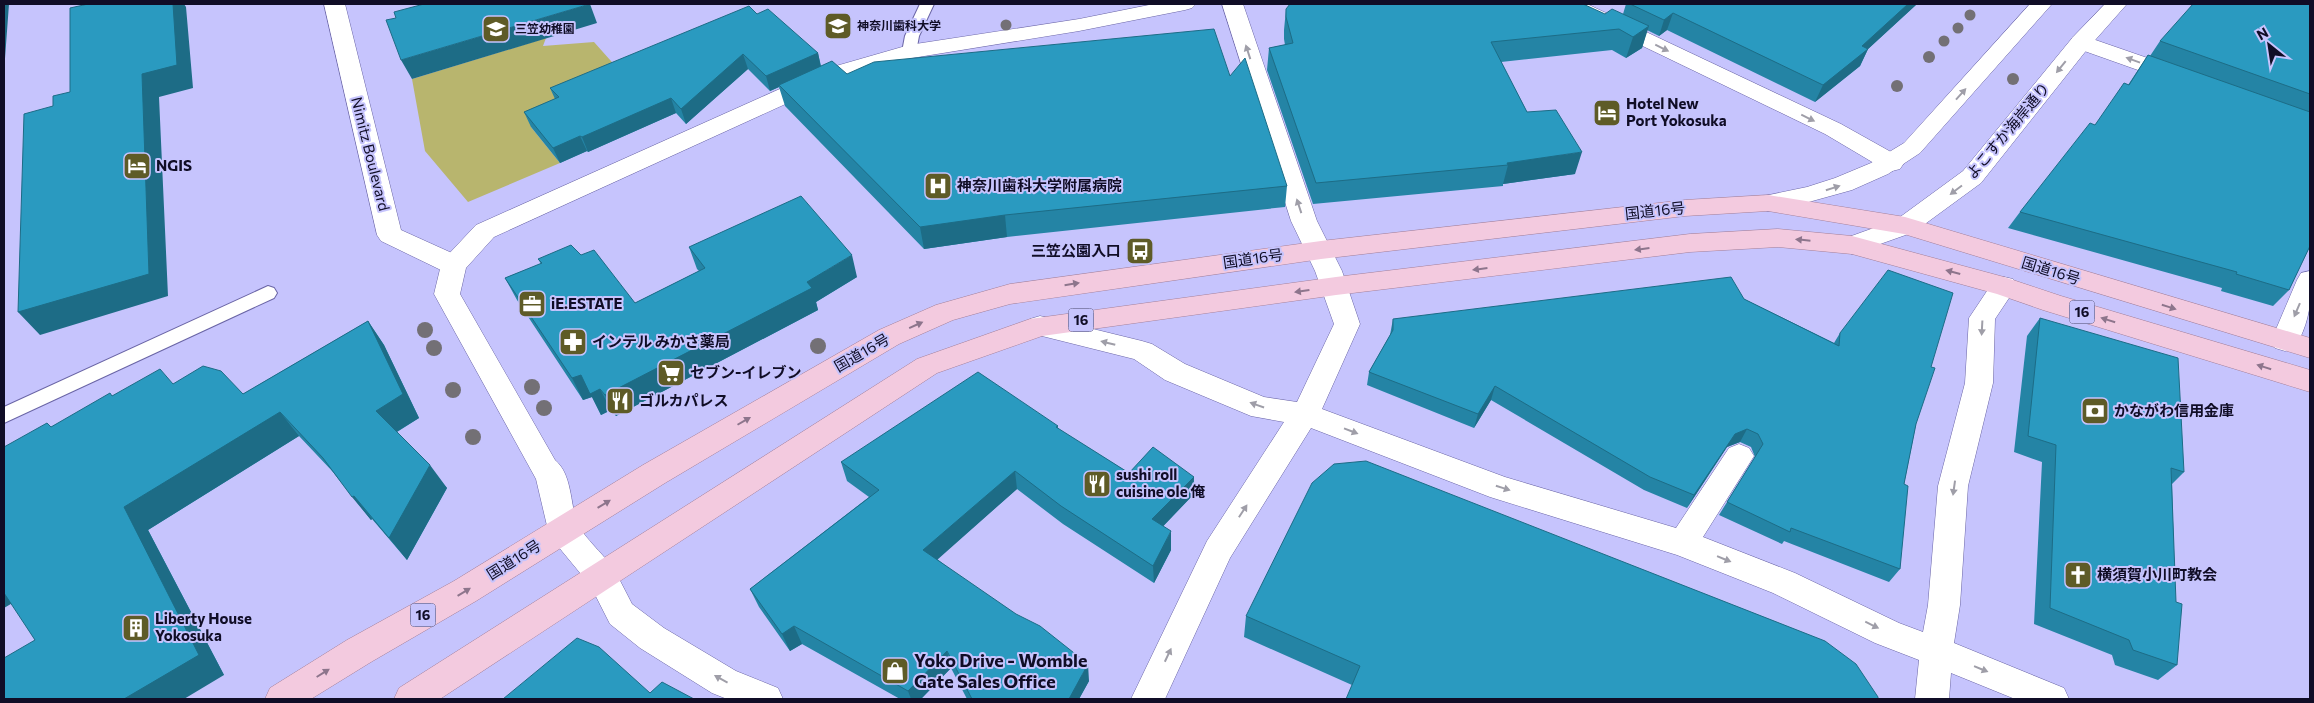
<svg xmlns="http://www.w3.org/2000/svg" width="2314" height="703" viewBox="0 0 2314 703" font-family="Commissioner,'Noto Sans JP',sans-serif">
<style>
.green{fill:#b8b56e}
.lines{fill:none;stroke-linecap:round;stroke-linejoin:round}
.service-casing{stroke:#6a65a6;stroke-width:2}
.minor-casing{stroke:#6a65a6;stroke-width:1}
.tertiary-casing{stroke:#6a65a6;stroke-width:1}
.trunk-casing{stroke:#a27f99;stroke-width:1}
.service{fill:#fff;fill-rule:evenodd}
.minor{fill:#fff;fill-rule:evenodd}
.tertiary{fill:#fff;fill-rule:evenodd}
.trunk{fill:#f3cadf;fill-rule:evenodd}
.tree{fill:#737075}
.wall{fill:#2484a5}
.shaded-wall{fill:#1d6c86}
.building{fill:#2a9ac0;stroke:#1d6c86}
.oneway{fill:#9f9ea8}
.oneway2{fill:#8d758c}
.labels{text-anchor:middle;stroke-width:4;stroke-linejoin:round;paint-order:stroke}
.far-poi-label{font-size:12px;font-weight:bold;fill:#100d26;stroke:#c6c4fd;text-anchor:start}
.shield{fill:#c6c4fd;stroke:#474466;stroke-width:1}
.shield-label{font-size:14px;font-weight:bold;fill:#100d26}
.poi-label{font-size:15px;font-weight:bold;fill:#100d26;stroke:#c6c4fd;text-anchor:start}
.street-label{font-size:15px;fill:#100d26;stroke:#c6c4fd}
.near-poi-label{font-size:18px;font-weight:bold;fill:#100d26;stroke:#c6c4fd;text-anchor:start}
</style>
<rect width="100%" height="100%" fill="#c6c4fd"/>
<!-- green -->
<path class="green" d="M546,38L543,46L594,42L627,79L531,127L560,163L468,202L425,151L412,79Z"/>
<g class="lines">
<defs>
<path id="service" d="M920,4H934L919,36L916,52L909,57L904,55L902,52L905,36Z
M268,286L274,288L277,293L274,298L4,423V407Z"/>
<path id="minor" d="M324,4H345L401,230L463,258L467,265L463,272L454,274L445,272L381,241L377,235Z
M1222,4H1243L1317,221L1342,271L1360,324L1322,409L1505,477L1676,528L1729,448L1739,444L1749,448L1754,456L1703,537L1795,573L1899,623L1923,632L1928,605L1938,486L1965,383L1969,318L1995,279L2004,277L2013,279L2017,286L1995,319L1993,383L1968,486L1960,605L1954,643L2064,688L2069,699H2015L1951,673L1949,699H1915L1919,660L1875,643L1773,593L1677,555L1490,497L1311,428L1230,558L1165,699H1131L1207,541L1284,422L1251,416L1165,380L1134,359L1030,333L1026,326L1030,319L1040,316L1142,341L1152,344L1185,364L1264,397L1297,402L1334,324L1315,271L1291,221Z
M1560,4H1587L1841,124L1900,157L1904,163L1900,169L1892,171L1884,169L1825,134L1564,8Z
M2081,35L2185,71L2188,76L2185,81L2177,83L2169,81L2073,47L2070,42L2073,37Z
M2310,271C2312,301 2310,321 2295,348L2285,351L2275,348L2271,341L2297,280L2301,273Z
M601,561L612,565L632,604L664,628L736,671L778,688L783,699H727L712,693L640,648L610,624L585,575L590,565Z"/>
<path id="tertiary" d="M1154,4H1196L1192,8L1185,10L1079,31L912,58L838,80L494,237L466,268L460,294L555,460C572,474 570,503 577,522C582,537 608,557 617,575L612,585L601,589L590,585L552,539L548,530L536,479L434,294L441,265L445,258L476,225L822,70L909,45L1079,19Z
M2030,4H2052L1920,153L1888,174L1852,190L1787,208L1768,211L1759,209L1756,203L1759,197L1807,187L1835,178L1871,163L1904,143Z
M2105,4H2127L2089,47L1981,183L1914,232L1852,254L1843,251L1839,245L1843,239L1896,220L1963,171L2073,37Z"/>
<path id="trunk" d="M1768,195L1905,217L2310,338V358L1904,234L1768,211L1685,216L1321,259L1010,304L953,320L899,344L665,483L476,601L371,662L311,699H265L270,688L347,640L454,581L643,465L879,330L936,305L1010,284L1321,241L1685,200Z
M1778,229L1852,236L2004,277L2061,296L2310,370V392L2043,310L1997,294L1852,254L1778,247L1690,252L1336,295L1042,336L937,373L440,699H394L399,688L917,359L1030,319L1336,277L1690,234Z"/>
</defs>
<!-- service casing -->
<use href="#service" class="service-casing"/>
<!-- minor casing -->
<use href="#minor" class="minor-casing"/>
<!-- tertiary casing -->
<use href="#tertiary" class="tertiary-casing"/>
<!-- trunk casing -->
<use href="#trunk" class="trunk-casing"/>
<!-- service -->
<use href="#service" class="service"/>
<!-- minor -->
<use href="#minor" class="minor"/>
<!-- tertiary -->
<use href="#tertiary" class="tertiary"/>
<!-- trunk -->
<use href="#trunk" class="trunk"/>
</g>
<!-- trees -->
<g class="tree">
<circle cx="1970" cy="15" r="5.5"/>
<circle cx="1006" cy="25" r="5.5"/>
<circle cx="1958" cy="28" r="5.5"/>
<circle cx="1944" cy="41" r="5.5"/>
<circle cx="1929" cy="57" r="6"/>
<circle cx="2013" cy="79" r="6"/>
<circle cx="1897" cy="86" r="6"/>
<circle cx="425" cy="330" r="8"/>
<circle cx="818" cy="346" r="8"/>
<circle cx="434" cy="348" r="8"/>
<circle cx="532" cy="387" r="8"/>
<circle cx="453" cy="390" r="8"/>
<circle cx="544" cy="408" r="8"/>
<circle cx="473" cy="437" r="8"/>
</g>
<!-- wall -->
<path class="wall" d="M1626,4H1917L1868,49L1860,66L1815,102L1667,30L1659,36L1647,30L1642,48L1626,58L1612,50L1501,62L1527,112L1575,174L1503,184V186L1313,204L1267,70L1269,48L1285,45L1284,39V30L1286,9L1605,14H1623Z
M2310,4V246L2289,290L2273,306L2221,291L2222,288L2008,228L2020,212L2095,125L2128,85L2148,55L2150,56L2160,41Z
M757,14L818,53L821,66L847,74L1230,76L1287,186L1285,207L1007,237L924,249L785,106L779,87L770,91L748,69L686,124L676,113L588,152L587,151L560,163L531,127L524,112L555,99L550,88Z
M689,247L857,277L816,302L818,310L616,416L611,410L601,415L592,397L583,400L517,300L505,278L541,264L538,259L581,255L635,303L699,271L697,269Z
M1744,299L1834,343L1840,333L1916,424L1904,484L1900,569L1889,582L1784,541L1782,544L1719,515L1755,457L1751,447L1740,442L1727,447L1687,508L1644,490L1491,400L1474,428L1367,385L1369,372L1390,335L1393,319Z
M2040,318L2184,472L2172,484L2177,665L2158,680L2115,665L2112,655L2034,624L2042,462L2014,452L2027,336Z
M368,321L384,345L419,418L397,432L447,488L407,560L372,519L371,520L333,472L299,436L148,530L224,675L35,640L47,423L51,427L113,396L173,384L243,394Z
M1058,426V429L1129,473L1194,477L1193,495L1163,526L1171,550L1154,583L1063,524L1017,489L937,559L1089,681L1079,699H967L951,668L921,699H900L802,644L790,651L759,607L750,589L869,497L847,481L841,462Z
M1246,616L1878,699L1352,685L1244,637Z"/>
<!-- shaded-wall -->
<path class="shaded-wall" d="M4,4H9L4,72Z
M173,4H184L186,7L193,88L159,97L168,296L40,335L18,312Z
M590,4L597,23L412,79L401,60Z
M1908,4H1917L1867,50L1868,49L1860,66L1815,102L1823,85L1862,46Z
M1673,13L1667,30L1659,36L1664,20Z
M1649,26L1642,48L1626,58L1633,37Z
M818,53L821,68L779,85V87L770,91L766,76Z
M743,54L748,69L686,124L681,109Z
M671,98L676,113L588,152L582,137Z
M580,136L587,151L560,163L553,148Z
M1582,152L1575,174L1503,184L1508,165L1507,163Z
M1005,215L1007,237L924,249L920,227Z
M852,255L857,277L816,302L818,310L616,416L605,395L807,282Z
M368,321L384,345L419,418L393,434L376,411Z
M581,375L600,389L611,410L601,415L592,397L583,400L572,378Z
M1495,386L1491,400L1474,428L1478,414Z
M280,412L299,436L148,530L224,675L184,699H124V507Z
M1747,429L1740,442L1727,447L1687,508L1694,495L1735,434Z
M430,465L447,488L407,560L389,538Z
M1015,471L1017,489L928,568L923,550Z
M1194,477L1193,495L1152,538V519Z
M354,496L372,519L371,520L352,497Z
M1171,531V550L1154,583L1153,566Z
M4,585L21,598L4,608Z
M794,626L802,644L790,651L782,634Z
M947,651L951,668L921,699H911L908,691Z
M1088,664L1089,681L1079,699H1069Z"/>
<!-- building -->
<path class="building" d="M88,4H173L177,65L142,74L149,274L18,312L24,114L53,106V96L70,92V8Z
M424,4H590L401,60L386,20L396,18L394,12Z
M1290,4H1583L1605,14L1612,9L1649,26L1633,37L1619,29L1491,42L1527,112L1556,110L1582,152L1507,163L1508,165L1316,183L1269,48L1293,43L1286,17V9Z
M1630,4H1908L1862,46L1868,49L1823,85L1673,13L1664,20Z
M2193,4H2310V94L2160,41Z
M749,6L757,14L768,9L818,53L766,76L743,54L681,109L671,98L582,137L580,136L553,148L524,112L559,97L550,88Z
M1214,29L1230,76L1245,58L1287,186L1005,215L920,227L779,85L832,61L847,74L874,62Z
M2148,55L2310,112V246L2289,290L2236,274L2237,272L2020,212L2090,123L2095,125L2124,83L2129,85Z
M801,196L852,255L807,282L812,288L605,395L600,389L590,394L581,375L572,378L505,278L542,263L538,259L571,245L581,255L594,250L635,303L705,268L689,247Z
M1888,270L1953,293L1931,367L1935,368L1916,424L1904,484L1908,486L1900,569L1791,528L1790,532L1727,502L1763,444L1758,434L1747,429L1735,434L1694,495L1650,477L1495,386L1478,414L1369,372L1393,330V319L1731,277L1744,299L1839,346L1840,333Z
M2040,318L2178,358L2184,472L2171,468L2176,602L2182,604L2177,665L2133,650L2129,640L2050,608L2056,445L2028,436Z
M368,321L403,394L376,411L430,465L389,538L354,496L352,497L323,458L280,412L124,507L199,655L124,699H4V658L35,640L4,593V447L47,423L51,427L110,393L112,396L160,369L173,384L203,366L221,371L243,394Z
M978,372L1058,426L1056,427L1129,473L1153,447L1194,477L1152,519L1171,531L1153,566L1061,506L1015,471L923,550L1016,614L1040,626L1088,664L1069,699H972L947,651L908,691L794,626L782,634L750,589L879,490L841,462Z
M1366,461L1825,641L1856,664L1878,697V699H1346L1360,666L1246,616L1312,483L1334,464Z
M577,638L599,647L650,693L662,682L694,699H503Z"/>
<!-- one-way arrows -->
<defs><path id="oneway-solid" d="M-6-.8H1V-3.2L6.5 0L1 3.2V.8H-6Z" transform="scale(1.25)"/></defs>
<g class="oneway">
<use href="#oneway-solid" transform="translate(1662 48) rotate(26)"/>
<use href="#oneway-solid" transform="translate(1248 52) rotate(-108)"/>
<use href="#oneway-solid" transform="translate(2133 60) rotate(-160)"/>
<use href="#oneway-solid" transform="translate(2061 67) rotate(129)"/>
<use href="#oneway-solid" transform="translate(1961 94) rotate(-48)"/>
<use href="#oneway-solid" transform="translate(1808 118) rotate(26)"/>
<use href="#oneway-solid" transform="translate(1833 188) rotate(-18)"/>
<use href="#oneway-solid" transform="translate(1956 190) rotate(143)"/>
<use href="#oneway-solid" transform="translate(1299 206) rotate(-108)"/>
<use href="#oneway-solid" transform="translate(2297 310) rotate(113)"/>
<use href="#oneway-solid" transform="translate(1982 328) rotate(93)"/>
<use href="#oneway-solid" transform="translate(1108 343) rotate(-166)"/>
<use href="#oneway-solid" transform="translate(1257 405) rotate(-161)"/>
<use href="#oneway-solid" transform="translate(1351 431) rotate(21)"/>
<use href="#oneway-solid" transform="translate(1503 488) rotate(18)"/>
<use href="#oneway-solid" transform="translate(1954 488) rotate(98)"/>
<use href="#oneway-solid" transform="translate(1243 511) rotate(-57)"/>
<use href="#oneway-solid" transform="translate(1724 559) rotate(22)"/>
<use href="#oneway-solid" transform="translate(1872 625) rotate(26)"/>
<use href="#oneway-solid" transform="translate(1168 655) rotate(-65)"/>
<use href="#oneway-solid" transform="translate(1981 669) rotate(22)"/>
<use href="#oneway-solid" transform="translate(721 679) rotate(-151)"/>
</g>
<g class="oneway2">
<use href="#oneway-solid" transform="translate(1803 240) rotate(-174)"/>
<use href="#oneway-solid" transform="translate(1642 249) rotate(173)"/>
<use href="#oneway-solid" transform="translate(1480 269) rotate(173)"/>
<use href="#oneway-solid" transform="translate(1953 272) rotate(-165)"/>
<use href="#oneway-solid" transform="translate(1072 284) rotate(-9)"/>
<use href="#oneway-solid" transform="translate(1302 291) rotate(172)"/>
<use href="#oneway-solid" transform="translate(2169 307) rotate(17)"/>
<use href="#oneway-solid" transform="translate(2108 320) rotate(-163)"/>
<use href="#oneway-solid" transform="translate(916 325) rotate(-24)"/>
<use href="#oneway-solid" transform="translate(2264 367) rotate(-163)"/>
<use href="#oneway-solid" transform="translate(744 421) rotate(-30)"/>
<use href="#oneway-solid" transform="translate(604 504) rotate(-31)"/>
<use href="#oneway-solid" transform="translate(464 592) rotate(-31)"/>
<use href="#oneway-solid" transform="translate(323 673) rotate(-32)"/>
</g>
<!-- icons -->
<defs>
<symbol id="university-square" viewBox="-11 -11 22 22"><rect x="-9" y="-9" width="18" height="18" rx="4" fill="#5e5b27" stroke="#c6c4fd"/><path d="M0-5L7-2L0 1L-7-2ZM-4 1L0 2.5L4 1V4Q0 6-4 4Z" fill="#fff"/></symbol>
<symbol id="school-square" viewBox="-11 -11 22 22"><rect x="-9" y="-9" width="18" height="18" rx="4" fill="#5e5b27" stroke="#c6c4fd"/><path d="M0-5L7-2L0 1L-7-2ZM-4 1L0 2.5L4 1V4Q0 6-4 4Z" fill="#fff"/></symbol>
<symbol id="hotel-square" viewBox="-11 -11 22 22"><rect x="-9" y="-9" width="18" height="18" rx="4" fill="#5e5b27" stroke="#c6c4fd"/><path d="M-6-4.5h1.5V1H6V5H4.5V3h-9V5H-6ZM-4 0a1.8 1.8 0 1 1 3.6 0ZM.5 0V-2.5h3Q6-2.5 6 0Z" fill="#fff"/></symbol>
<symbol id="hospital-square" viewBox="-11 -11 22 22"><rect x="-9" y="-9" width="18" height="18" rx="4" fill="#5e5b27" stroke="#c6c4fd"/><path d="M-5-5h3v3.5h4V-5h3V5h-3V1.5h-4V5h-3Z" fill="#fff"/></symbol>
<symbol id="bus-square" viewBox="-11 -11 22 22"><rect x="-9" y="-9" width="18" height="18" rx="4" fill="#5e5b27" stroke="#c6c4fd"/><path d="M-5-6H5V4H4V6H2V4H-2V6H-4V4H-5ZM-3.5-4V0h7V-4ZM-3.5 1.2v1.5H-2V1.2ZM2 1.2v1.5H3.5V1.2Z" fill="#fff"/></symbol>
<symbol id="office-square" viewBox="-11 -11 22 22"><rect x="-9" y="-9" width="18" height="18" rx="4" fill="#5e5b27" stroke="#c6c4fd"/><path d="M-6-3h4V-5.5h4V-3h4V5H-6ZM-1-4.5V-3h2v-1.5ZM-6 0V1H6V0Z" fill="#fff"/></symbol>
<symbol id="pharmacy-square" viewBox="-11 -11 22 22"><rect x="-9" y="-9" width="18" height="18" rx="4" fill="#5e5b27" stroke="#c6c4fd"/><path d="M-2-6h4v4h4v4h-4v4h-4v-4h-4v-4h4Z" fill="#fff"/></symbol>
<symbol id="supermarket-square" viewBox="-11 -11 22 22"><rect x="-9" y="-9" width="18" height="18" rx="4" fill="#5e5b27" stroke="#c6c4fd"/><path d="M-6-5.5h2.5l.6 2H6L4.5 2H-2.5L-4.4-4H-6ZM-1.5 3.2a1.3 1.3 0 1 0 .1 0ZM3 3.2a1.3 1.3 0 1 0 .1 0Z" fill="#fff"/></symbol>
<symbol id="restaurant-square" viewBox="-11 -11 22 22"><rect x="-9" y="-9" width="18" height="18" rx="4" fill="#5e5b27" stroke="#c6c4fd"/><path d="M-5-6h1v4h1v-4h1v4h1v-4h1v5L-1.5 .5V6h-2V.5L-5-1ZM5-6V6H3V1.5H1.5Q1.5-4 5-6Z" fill="#fff"/></symbol>
<symbol id="bank-square" viewBox="-11 -11 22 22"><rect x="-9" y="-9" width="18" height="18" rx="4" fill="#5e5b27" stroke="#c6c4fd"/><path d="M-6-4H6V4H-6ZM0-2.3a2.3 2.3 0 1 0 0 4.6a2.3 2.3 0 1 0 0-4.6Z" fill="#fff"/></symbol>
<symbol id="church-square" viewBox="-11 -11 22 22"><rect x="-9" y="-9" width="18" height="18" rx="4" fill="#5e5b27" stroke="#c6c4fd"/><path d="M-1.2-6h2.4v3.5h3.3v2.4h-3.3V6h-2.4V-.1h-3.3v-2.4h3.3Z" fill="#fff"/></symbol>
<symbol id="building-square" viewBox="-11 -11 22 22"><rect x="-9" y="-9" width="18" height="18" rx="4" fill="#5e5b27" stroke="#c6c4fd"/><path d="M-4-6H4V6H1V3H-1V6H-4ZM-2.5-4.3h1.7v1.8h-1.7ZM.8-4.3h1.7v1.8H.8ZM-2.5-1h1.7V.8h-1.7ZM.8-1h1.7V.8H.8Z" fill="#fff"/></symbol>
<symbol id="shop-square" viewBox="-11 -11 22 22"><rect x="-9" y="-9" width="18" height="18" rx="4" fill="#5e5b27" stroke="#c6c4fd"/><path d="M-5-2.5h2.3a2.7 3.5 0 0 1 5.4 0H5L5.5 6h-11ZM-1.5-2.5h3a1.5 2.3 0 0 0-3 0Z" fill="#fff"/></symbol>
</defs>
<g fill-rule="evenodd">
<use href="#university-square" x="822" y="10" width="32" height="32"/>
<use href="#school-square" x="480" y="13" width="32" height="32"/>
<use href="#hotel-square" x="1591" y="97" width="32" height="32"/>
<use href="#hotel-square" x="121" y="150" width="32" height="32"/>
<use href="#hospital-square" x="922" y="170" width="32" height="32"/>
<use href="#bus-square" x="1124" y="235" width="32" height="32"/>
<use href="#office-square" x="516" y="288" width="32" height="32"/>
<use href="#pharmacy-square" x="557" y="326" width="32" height="32"/>
<use href="#supermarket-square" x="655" y="357" width="32" height="32"/>
<use href="#restaurant-square" x="604" y="385" width="32" height="32"/>
<use href="#bank-square" x="2079" y="395" width="32" height="32"/>
<use href="#restaurant-square" x="1081" y="468" width="32" height="32"/>
<use href="#church-square" x="2062" y="559" width="32" height="32"/>
<use href="#building-square" x="120" y="612" width="32" height="32"/>
<use href="#shop-square" x="879" y="655" width="32" height="32"/>
</g>
<g class="labels">
<!-- far-poi labels -->
<g class="far-poi-label">
<text x="857" y="30">神奈川歯科大学</text>
<text x="515" y="33">三笠幼稚園</text>
</g>
<!-- shield labels -->
<g class="shield">
<rect x="2069.5" y="300.5" width="25" height="23" rx="4"/>
<rect x="1068.5" y="308.5" width="25" height="23" rx="4"/>
<rect x="410.5" y="603.5" width="25" height="23" rx="4"/>
</g>
<g class="shield-label">
<text x="2082" y="317">16</text>
<text x="1081" y="325">16</text>
<text x="423" y="620">16</text>
</g>
<!-- poi labels -->
<g class="poi-label">
<text x="1626" y="109">Hotel New<tspan x="1626" dy="17">Port Yokosuka</tspan></text>
<text x="156" y="171">NGIS</text>
<text x="957" y="191">神奈川歯科大学附属病院</text>
<text x="1121" y="256" text-anchor="end">三笠公園入口</text>
<text x="551" y="309">iE.ESTATE</text>
<text x="592" y="347">インテル みかさ薬局</text>
<text x="690" y="378">セブン-イレブン</text>
<text x="639" y="406">ゴルカパレス</text>
<text x="2114" y="416">かながわ信用金庫</text>
<text x="1116" y="480">sushi roll<tspan x="1116" dy="17">cuisine ole 俺</tspan></text>
<text x="2097" y="580">横須賀小川町教会</text>
<text x="155" y="624">Liberty House<tspan x="155" dy="17">Yokosuka</tspan></text>
</g>
<!-- street labels -->
<g class="street-label">
<text transform="translate(2008 131) rotate(-50)" y="5">よこすか海岸通り</text>
<text transform="translate(370 154) rotate(76)" y="5">Nimitz Boulevard</text>
<text transform="translate(1655 211) rotate(-6)" y="5">国道16号</text>
<text transform="translate(1253 259) rotate(-8)" y="5">国道16号</text>
<text transform="translate(2051 271) rotate(17)" y="5">国道16号</text>
<text transform="translate(862 353) rotate(-30)" y="5">国道16号</text>
<text transform="translate(514 560) rotate(-32)" y="5">国道16号</text>
</g>
<!-- near-poi labels -->
<g class="near-poi-label">
<text x="914" y="667">Yoko Drive - Womble<tspan x="914" dy="21">Gate Sales Office</tspan></text>
</g>
</g>
<!-- border -->
<rect width="2314" height="703" fill="none" stroke="#100d26" stroke-width="10"/>
<!-- north arrow -->
<g transform="translate(2269 45) rotate(330)" stroke="#c6c4fd" stroke-width="4" paint-order="stroke">
<path d="M0-4L9 19L0 12L-9 19Z" fill="#100d26"/>
<text y="-8" font-size="14" font-weight="bold" text-anchor="middle" fill="#100d26">N</text>
</g>
</svg>
